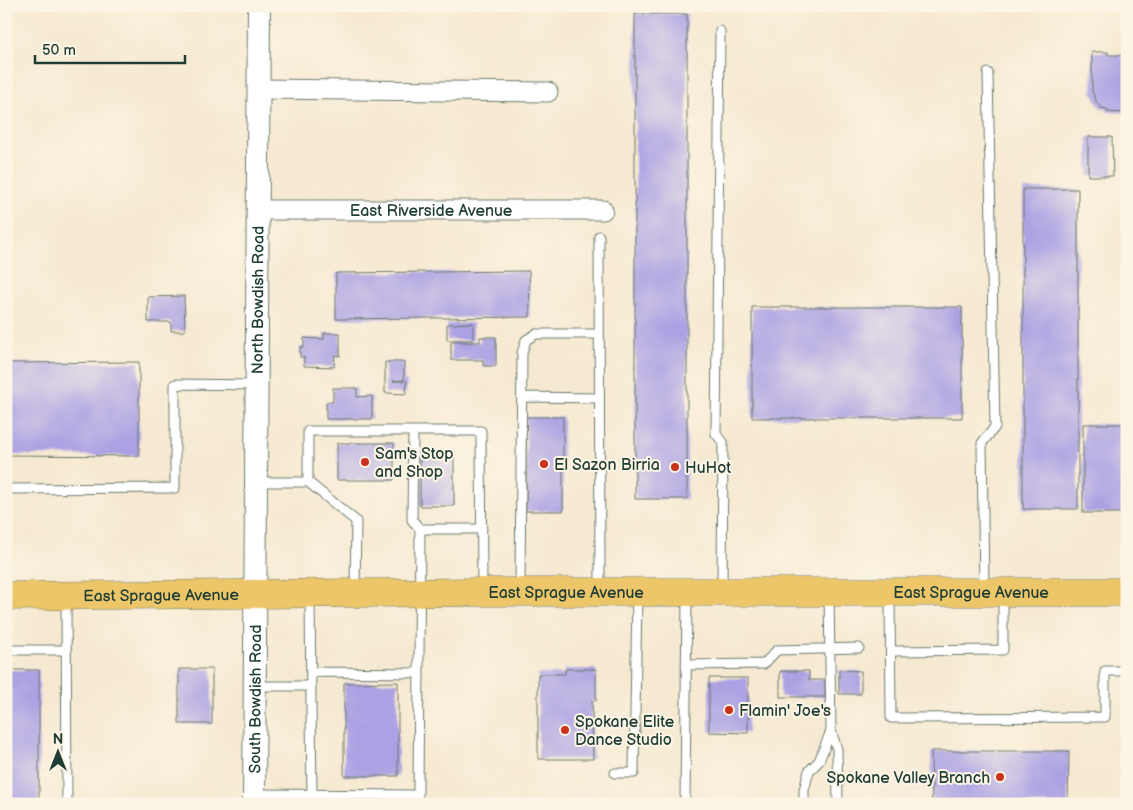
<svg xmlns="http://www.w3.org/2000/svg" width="1133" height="810" viewBox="0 0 1133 810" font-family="'Balsamiq Sans',sans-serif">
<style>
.building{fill:#aca1e3}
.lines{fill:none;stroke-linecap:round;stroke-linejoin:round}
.service-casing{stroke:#6a796b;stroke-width:11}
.minor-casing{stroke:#6a796b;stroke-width:21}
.tertiary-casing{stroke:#6a796b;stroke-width:24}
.primary-casing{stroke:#6a796b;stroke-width:29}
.service{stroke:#fff;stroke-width:9}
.minor{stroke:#fff;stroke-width:19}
.tertiary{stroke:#fff;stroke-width:22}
.primary{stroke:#ecc669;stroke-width:28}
.poi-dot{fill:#c8321e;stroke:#fcf5e5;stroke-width:2}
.labels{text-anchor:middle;stroke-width:4;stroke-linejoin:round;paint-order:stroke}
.street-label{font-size:16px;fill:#1f3d34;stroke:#fcf5e5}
.poi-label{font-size:16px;fill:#1f3d34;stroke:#fcf5e5;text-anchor:start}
</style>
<rect width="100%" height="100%" fill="#fcf5e5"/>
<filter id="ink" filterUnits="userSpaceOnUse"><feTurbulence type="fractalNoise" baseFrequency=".02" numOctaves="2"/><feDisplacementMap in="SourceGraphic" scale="10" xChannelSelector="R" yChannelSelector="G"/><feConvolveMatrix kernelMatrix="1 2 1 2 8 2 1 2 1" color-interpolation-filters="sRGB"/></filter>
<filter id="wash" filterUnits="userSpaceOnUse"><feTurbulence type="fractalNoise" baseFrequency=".0096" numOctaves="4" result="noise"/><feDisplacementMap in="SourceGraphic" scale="20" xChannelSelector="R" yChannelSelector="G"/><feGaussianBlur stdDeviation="1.12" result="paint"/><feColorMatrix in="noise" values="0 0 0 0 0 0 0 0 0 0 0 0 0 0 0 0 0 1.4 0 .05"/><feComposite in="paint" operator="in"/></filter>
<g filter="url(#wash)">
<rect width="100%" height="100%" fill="#f6e9d1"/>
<g id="blocks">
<!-- building -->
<path class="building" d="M635,14H687V499H635Z
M1092,52H1108V55H1127V113L1107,112V109L1101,108L1097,103L1092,91Z
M1088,137H1112L1113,176H1088Z
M1023,189H1078V509H1023Z
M529,271L530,317L336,319V273Z
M184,296L185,331H171V322H148V297Z
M752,307H962V418H752Z
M473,323V340H447V324Z
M324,333H340V356L335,355L334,367L304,366V357H300V347H304V338L324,339Z
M480,337H496V366H483V360H451V342H480Z
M139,362V456L6,455V363Z
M385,362H404V380L393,381H407L406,394L385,393Z
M333,388H357V397L372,396V419H326V402H333Z
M526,417H563V511H526Z
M1083,424H1124V513H1083Z
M337,443H394V480H337Z
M454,452V506H420V453Z
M179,669H212V724H179Z
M565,669H596V701H592L593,759H538V674H565Z
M6,670H39V804H6Z
M839,670L861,671V694H839Z
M780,671H809V680H825V697H780Z
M709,678H748V733L709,732Z
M398,682V776H344V683Z
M931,751H1069L1068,804H932Z"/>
</g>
</g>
<g filter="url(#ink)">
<use href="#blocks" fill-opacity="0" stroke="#6a796b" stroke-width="1"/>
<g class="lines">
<defs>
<path id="service" d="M720,31L716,434L723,442L722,590
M599,236L600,588
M522,397L599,398
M255,482H308L356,521L355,591
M308,482V431H481L482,590
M6,489L175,488V384L256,385
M420,529H482
M520,589L522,353L526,340L536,334H599
M984,590L982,443L995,427L988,73
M890,596L891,718L1105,717V671H1127
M310,597L312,804
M66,598L67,804
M6,650H67
M891,651L1003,650V594
M686,665L764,664L777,650L859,648
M311,672L419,673
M254,686H311
M831,731L837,749L838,804
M615,773H634L637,596
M255,794L418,795L420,529L412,520L413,431
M685,804L687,594
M804,804V790L809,771L819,761L831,731L829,594"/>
<g id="minor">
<path d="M258,89L548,92"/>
<path id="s1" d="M257,210H603"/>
</g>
<g id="tertiary">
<path id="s2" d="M254,804L259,6"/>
</g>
<g id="primary">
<path id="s3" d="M6,596L482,592H1127"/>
</g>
</defs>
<!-- service casing -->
<use href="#service" class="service-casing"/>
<!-- minor casing -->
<use href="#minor" class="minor-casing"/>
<!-- tertiary casing -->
<use href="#tertiary" class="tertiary-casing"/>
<!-- primary casing -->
<use href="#primary" class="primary-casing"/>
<!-- service -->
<use href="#service" class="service"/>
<!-- minor -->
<use href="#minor" class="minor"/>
<!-- tertiary -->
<use href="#tertiary" class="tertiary"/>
<!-- primary -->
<use href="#primary" class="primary"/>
</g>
</g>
<!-- markers -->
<g class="poi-dot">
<circle cx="365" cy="462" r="5"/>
<circle cx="544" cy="464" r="5"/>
<circle cx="675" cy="467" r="5"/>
<circle cx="729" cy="710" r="5"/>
<circle cx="565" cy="730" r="5"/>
<circle cx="1000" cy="777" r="5"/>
</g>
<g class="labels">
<!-- street labels -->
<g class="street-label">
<text dy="6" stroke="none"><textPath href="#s1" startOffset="174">East Riverside Avenue</textPath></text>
<text dy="6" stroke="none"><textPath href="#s2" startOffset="504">North Bowdish Road</textPath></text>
<text dy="6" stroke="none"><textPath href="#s3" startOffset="560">East Sprague Avenue</textPath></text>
<text dy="6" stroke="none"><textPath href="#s3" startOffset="965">East Sprague Avenue</textPath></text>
<text dy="6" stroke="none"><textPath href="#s3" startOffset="155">East Sprague Avenue</textPath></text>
<text dy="6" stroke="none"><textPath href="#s2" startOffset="105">South Bowdish Road</textPath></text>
</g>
<!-- poi labels -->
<g class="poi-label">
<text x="375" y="459">Sam's Stop<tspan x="375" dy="18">and Shop</tspan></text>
<text x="554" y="470">El Sazon Birria</text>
<text x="685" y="473">HuHot</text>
<text x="739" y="716">Flamin' Joe's</text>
<text x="575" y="727">Spokane Elite<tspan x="575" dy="18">Dance Studio</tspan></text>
<text x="990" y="783" text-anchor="end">Spokane Valley Branch</text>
</g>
</g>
<!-- margin -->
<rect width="1133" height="810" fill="none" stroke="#fcf5e5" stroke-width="25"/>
<!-- north arrow -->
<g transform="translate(58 752)" stroke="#fcf5e5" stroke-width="4" paint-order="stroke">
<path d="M0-4L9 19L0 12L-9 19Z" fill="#1f3d34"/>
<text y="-8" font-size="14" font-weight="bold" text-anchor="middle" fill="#1f3d34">N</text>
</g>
<!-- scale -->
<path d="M35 55v8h150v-8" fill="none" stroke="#1f3d34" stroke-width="2.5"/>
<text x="42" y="55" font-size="15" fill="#1f3d34" stroke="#fcf5e5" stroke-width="4" paint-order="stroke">50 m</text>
</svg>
